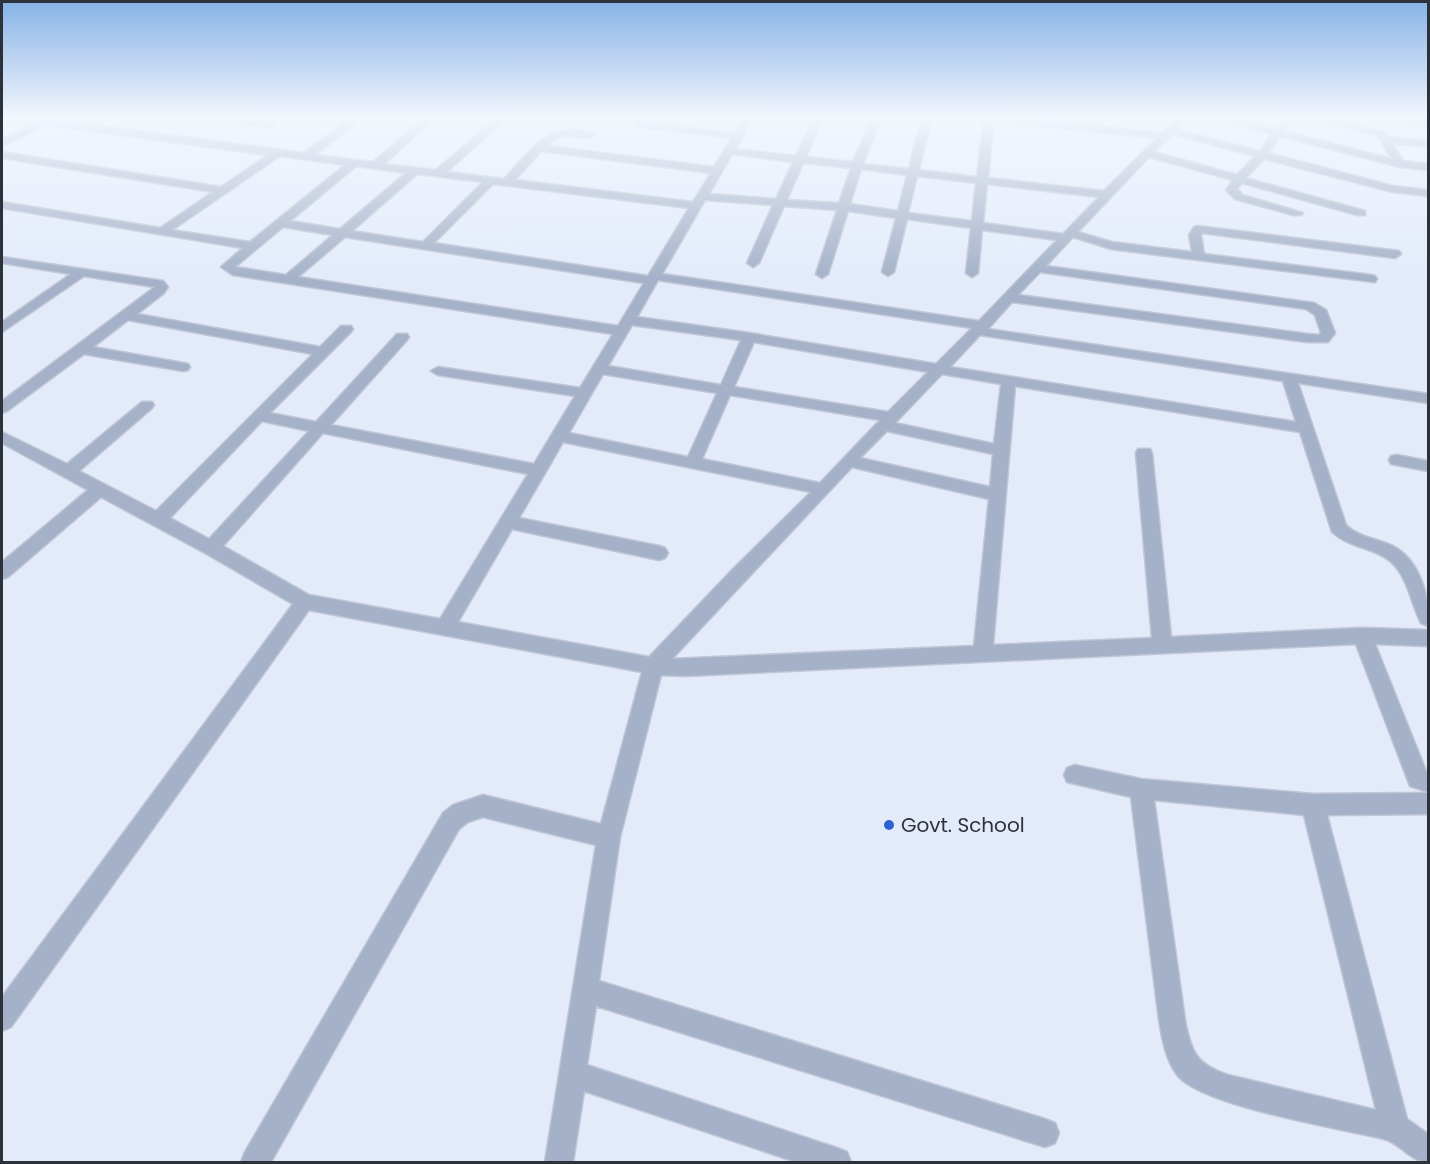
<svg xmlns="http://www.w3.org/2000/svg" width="1430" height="1164" viewBox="0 0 1430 1164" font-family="Poppins,sans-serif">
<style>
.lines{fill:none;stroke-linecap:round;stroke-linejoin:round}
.minor-casing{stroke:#bfc6d4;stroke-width:3}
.minor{fill:#a4b1c8;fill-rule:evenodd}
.poi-dot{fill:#2e62d0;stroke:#e3ebfb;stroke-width:2}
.labels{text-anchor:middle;stroke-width:6;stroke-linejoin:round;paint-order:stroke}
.near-poi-label{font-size:20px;fill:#2d3139;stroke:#e3ebfb;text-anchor:start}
</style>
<rect width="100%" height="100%" fill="#e3ebfb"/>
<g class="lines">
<defs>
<path id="minor" d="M2,116H26L304,153L354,116H365L315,155L373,162L427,116H437L384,164L436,170L499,116H509L447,172L504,179C525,157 544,126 577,130C583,131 590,131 595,135C581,144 568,126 547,146L714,167L732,138L639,127L634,124L639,121L735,133L745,116H754L735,149L796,156L814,116H824L806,157L853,162L872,116H882L863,164L909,169L922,116H932L919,170L977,177L984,120L970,116H1005L1163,133L1180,116H1190L1177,130L1260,151L1272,134L1208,116H1225L1276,129L1285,116H1294L1284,131L1392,159L1378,136L1303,116H1320L1385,132L1388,137L1428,141V147L1392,143L1403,161L1428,164V170L1400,167L1280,136L1268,153L1393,186L1428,190V196L1393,192L1264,159L1246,178L1365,211V215H1357L1242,183L1237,189L1243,195L1303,213L1301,215H1293L1235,199L1226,190L1233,180L1149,157L1078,232L1112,242L1192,252L1189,235L1194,227L1198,226L1399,251L1401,254L1395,258L1202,233L1201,235L1204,254L1371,275L1375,276L1377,279L1375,282L1111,249L1073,237L1046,266L1314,303L1326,310L1335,333L1328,342H1307L1012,302L988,329L1428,394V403L1298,383L1346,525C1357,536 1373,538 1388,544C1419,556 1430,595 1428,626L1421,623C1411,604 1408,576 1390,561C1373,547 1349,548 1332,532L1300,432L1015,386L993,645L1152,638L1136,453L1138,449H1150L1152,453L1171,637L1362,628L1428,630V646L1375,644L1426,771L1428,772V792L1410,786L1356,644L685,676L661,675L620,837L599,981L1045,1119L1055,1123L1059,1133L1055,1143L1045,1147L596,1006L587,1065L837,1148L847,1152L851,1162H796L584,1091L573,1162H545L596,845L483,817L468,822L459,829L271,1162H241L245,1152L443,813L453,805L483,795L601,824L642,672L309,610L11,1027L2,1031V997L293,604L205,553L101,497L8,577L2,579V562L88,490L2,443V432L67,464L142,402H152L154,405L152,408L79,471L156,511L313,354L128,320L93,347L183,363L188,364L190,367L188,370L183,371L84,354L7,411L2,413V401L155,287L84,276L2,332V322L71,274L2,263V257L163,281L168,287L164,293L137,314L320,347L341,326H351L353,329L351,332L270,413L316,422L397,334H407L409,337L407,340L331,425L534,464L575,396L438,375L431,371L438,367L580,388L613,334L233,275L221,267L243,248L2,208V202L160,228L213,192L2,158V152L221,187L268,155L47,125L2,146V139L36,123L2,119ZM993,121L1157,138L1104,191L988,178ZM1172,134L1255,156L1237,175L1154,152ZM541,151L711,173L693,202L515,180ZM732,154L793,162L776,199L709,194ZM280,156L345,165L250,242L172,230ZM803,163L851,168L839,203L787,200ZM356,166L406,173L340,229L290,221ZM861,169L907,175L898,211L850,204ZM417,174L483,182L423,242L352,231ZM917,176L976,183L972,221L908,213ZM493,184L689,208L648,276L434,243ZM987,184L1099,197L1063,234L983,223ZM705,200L773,205L747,263L753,267L759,263L784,206L837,210L816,274L822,278L828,274L848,211L896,218L882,272L888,276L894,272L907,219L971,228L966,273L972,277L978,273L982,230L1057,240L979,321L662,274ZM283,227L333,235L286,275L235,267ZM345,237L644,283L618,326L298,277ZM1040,272L1306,309L1315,315L1321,333L1319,335L1307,334L1018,295ZM658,280L972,328L936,364L749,333L637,317ZM632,325L741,340L721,385L608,366ZM980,335L1283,381L1296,422L950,367ZM754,342L928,372L888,412L734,387ZM603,374L717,393L688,457L569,433ZM942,374L1001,384L994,444L895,423ZM730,395L880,420L820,483L702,459ZM262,421L309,431L209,539L170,518ZM887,431L993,454L990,487L860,458ZM323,433L528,474L440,619L309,595L223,546ZM563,442L811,492L732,570L649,657L458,622L512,529L659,560L665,558L668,553L665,548L659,546L519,518ZM852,467L989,499L974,646L672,659Z
M232,116L271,121L276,124L271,127L214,120L209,117Z
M604,116H613L607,122L602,119Z
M1393,116L1428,120V126L1372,120L1367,117Z
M1397,455L1428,461V471L1391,464L1389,460L1391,456Z
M1075,765L1141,779L1313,794L1428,793L1427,814L1327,815L1407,1119L1428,1134V1162C1411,1162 1400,1143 1384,1139C1342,1129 1203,1106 1178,1076C1166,1061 1162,1039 1159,1020L1131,797L1067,782L1064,775L1067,768ZM1154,800L1304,815L1376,1110L1228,1075C1196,1064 1191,1052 1185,1020Z"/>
</defs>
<!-- minor casing -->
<use href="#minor" class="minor-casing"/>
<!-- minor -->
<use href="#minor" class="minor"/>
</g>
<!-- sky -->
<linearGradient id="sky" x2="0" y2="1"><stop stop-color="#86b2e5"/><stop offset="0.42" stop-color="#f2f6fd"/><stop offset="1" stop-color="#f2f6fd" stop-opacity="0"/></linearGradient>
<rect width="1430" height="279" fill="url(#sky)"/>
<!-- markers -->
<circle class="poi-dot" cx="889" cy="825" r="6"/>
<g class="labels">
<!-- near-poi labels -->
<g class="near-poi-label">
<text x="901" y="832">Govt. School</text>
</g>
</g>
<!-- border -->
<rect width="1430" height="1164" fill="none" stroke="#2d3139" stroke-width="6"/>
</svg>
